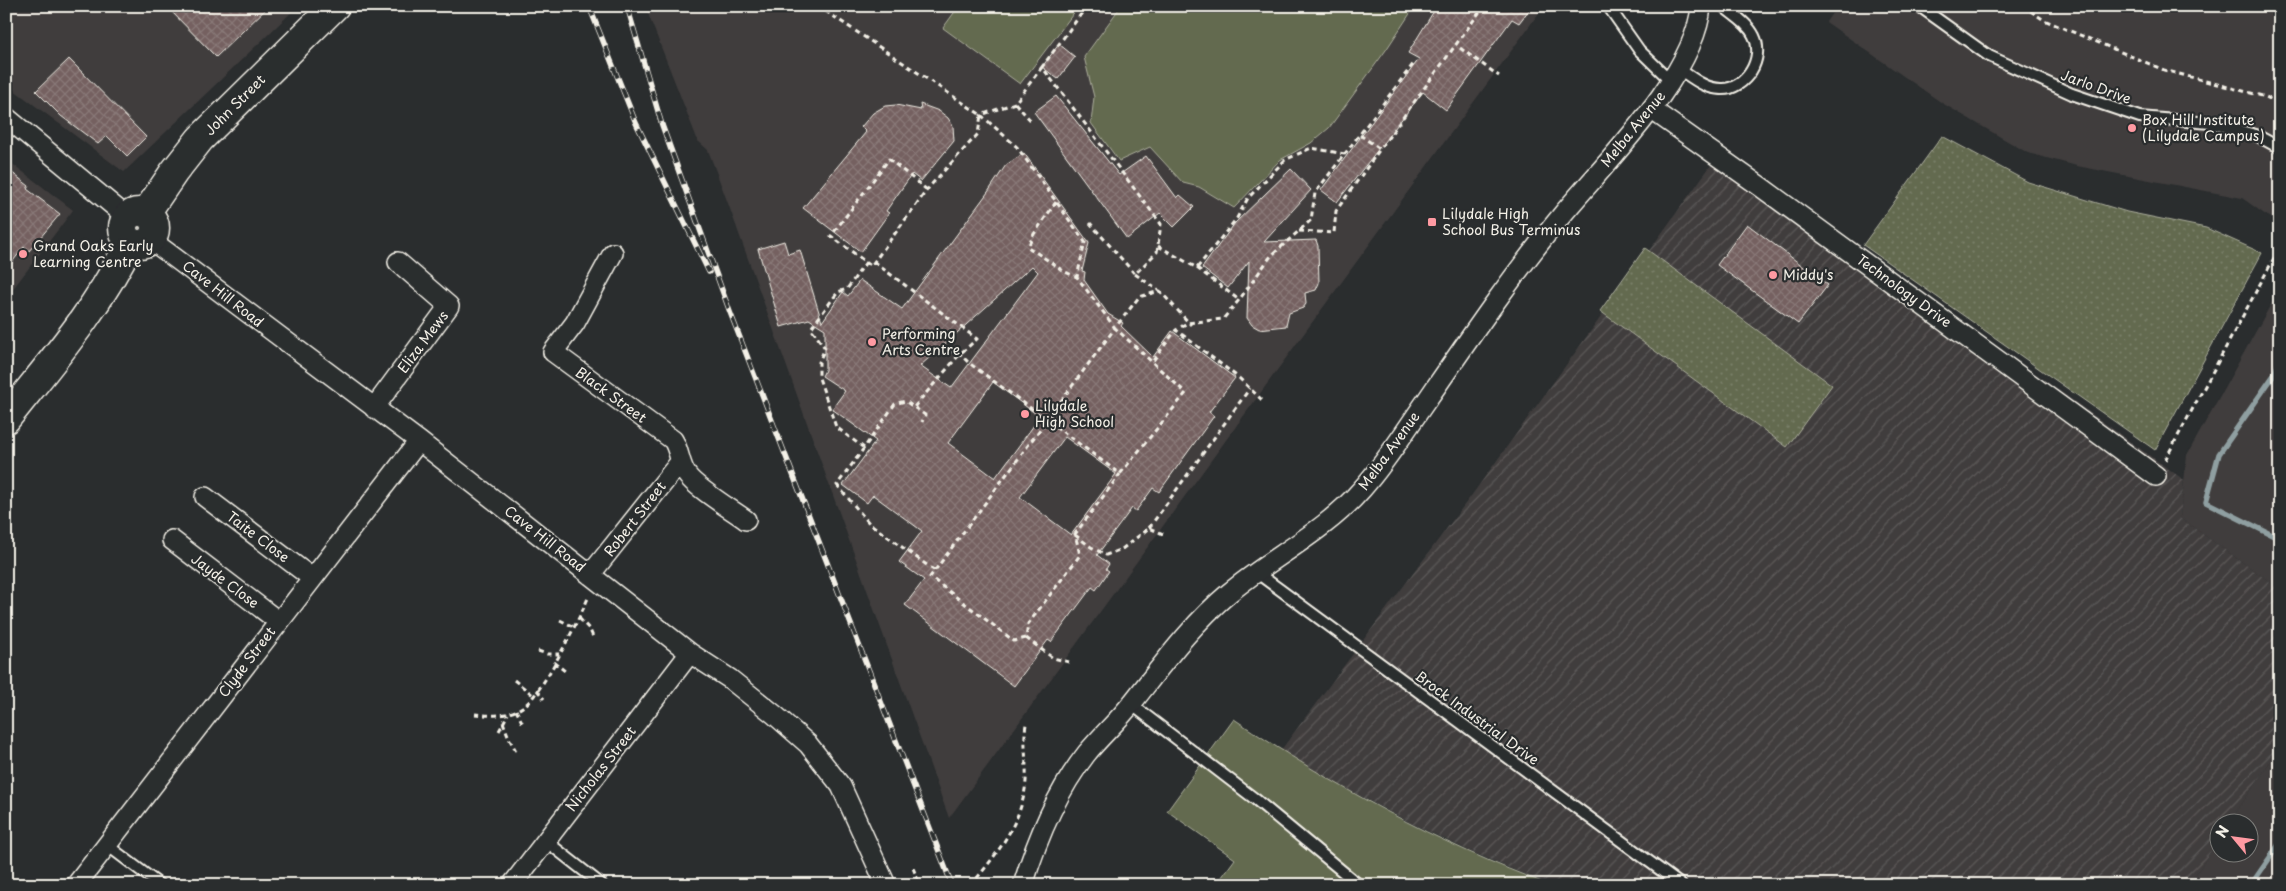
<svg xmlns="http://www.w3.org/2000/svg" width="2286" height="891" viewBox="0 0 2286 891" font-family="'Playpen Sans',sans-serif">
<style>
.built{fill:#403d3d}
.industrial{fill:url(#industrial-furrows)}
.grass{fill:url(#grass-dots);stroke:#acae9c}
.park{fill:#636a50;stroke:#acae9c}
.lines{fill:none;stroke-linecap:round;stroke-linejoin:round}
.stream{stroke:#8f9fa1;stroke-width:5.5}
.building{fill:url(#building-cross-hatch);stroke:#f4f1e8;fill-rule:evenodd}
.lane-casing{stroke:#f4f1e8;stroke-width:14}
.street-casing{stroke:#f4f1e8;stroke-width:22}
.secondary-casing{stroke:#f4f1e8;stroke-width:31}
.path{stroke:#f4f1e8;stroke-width:3;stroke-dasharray:5 4;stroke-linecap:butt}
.lane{stroke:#2a2d2e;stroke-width:10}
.street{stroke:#2a2d2e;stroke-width:19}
.secondary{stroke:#2a2d2e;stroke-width:28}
.rail-casing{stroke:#f4f1e8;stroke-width:5.5}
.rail{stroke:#2a2d2e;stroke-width:4;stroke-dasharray:11;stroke-linecap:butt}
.poi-dot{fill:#ff9aa2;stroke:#2a2d2e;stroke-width:2}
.labels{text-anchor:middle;stroke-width:4.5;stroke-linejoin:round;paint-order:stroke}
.street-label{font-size:14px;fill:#f4f1e8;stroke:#2a2d2e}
.poi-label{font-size:14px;fill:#f4f1e8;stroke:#2a2d2e;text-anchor:start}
</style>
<defs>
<pattern id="industrial-furrows" width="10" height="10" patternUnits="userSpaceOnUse" patternTransform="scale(1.25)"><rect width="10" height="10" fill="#403d3d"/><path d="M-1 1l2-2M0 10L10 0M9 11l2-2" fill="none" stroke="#5c5a59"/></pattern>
<pattern id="grass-dots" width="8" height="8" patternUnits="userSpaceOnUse" patternTransform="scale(1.25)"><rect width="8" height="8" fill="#636a50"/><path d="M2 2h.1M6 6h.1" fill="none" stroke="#7a8069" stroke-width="1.8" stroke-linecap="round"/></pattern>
<pattern id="building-cross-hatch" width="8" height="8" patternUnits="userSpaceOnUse" patternTransform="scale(1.25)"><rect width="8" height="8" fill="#746160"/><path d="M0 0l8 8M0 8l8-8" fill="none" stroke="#887877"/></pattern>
</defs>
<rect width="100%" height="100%" fill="#2a2d2e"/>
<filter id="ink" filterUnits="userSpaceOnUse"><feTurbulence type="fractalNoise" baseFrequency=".02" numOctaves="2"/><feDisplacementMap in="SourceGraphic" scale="10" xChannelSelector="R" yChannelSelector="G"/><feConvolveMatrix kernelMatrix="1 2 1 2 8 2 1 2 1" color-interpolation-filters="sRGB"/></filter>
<g filter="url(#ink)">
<!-- built -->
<path class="built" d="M6,6H298L124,172L6,84Z
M645,6H1544L949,818L729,206L708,150L698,141Z
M1837,6H2280V225L2242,198L2077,166L2028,153L1942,103L1826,22Z
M6,159L73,210L6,298Z
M2280,288V589L2180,518L2187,455Z
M2280,747V885H2189L2218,840V854H2248V824L2229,823Z"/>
<!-- industrial -->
<path class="industrial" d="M1722,150L2184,480L2180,518L2280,589V747L2229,823L2218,824V840L2189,885H1550L1472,852L1411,823L1321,775L1281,750L1474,492Z"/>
<!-- grass -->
<path class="grass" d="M1942,136L2028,182L2127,212L2206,228L2262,253L2155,450L1863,245Z
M1645,248L1832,385L1787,447L1600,311Z"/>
<!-- park -->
<path class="park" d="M959,6H1079L1020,84L943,28Z
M1121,6H1415L1386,50L1329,128L1311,143L1280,160L1234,208L1199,187L1183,183L1150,147L1119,161L1091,123L1094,97L1084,57Z
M1234,719C1332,785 1438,844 1550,885H1216L1235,859L1167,811Z"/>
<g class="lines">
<!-- stream -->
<path class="stream" d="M2280,360L2274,375L2219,454L2206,502L2280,539
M2251,885L2280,843"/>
</g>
<!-- building -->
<path class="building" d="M166,6H269L216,57Z
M1437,6H1532L1519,23L1512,19L1446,110L1423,92L1337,202L1321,190L1419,59L1408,53Z
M1059,44L1075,57L1058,79L1042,67Z
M69,59L146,137L127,156L107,136L98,144L61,116L36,91Z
M1056,96L1119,175L1146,156L1177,198L1180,195L1194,207L1174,227L1160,213L1127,239L1034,112Z
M920,104L939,111L948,118L953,126L954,141L921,181L912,174L886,211L889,213L861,252L803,208L866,132L861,127L873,113L885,106L896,105L921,110Z
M1024,153L1089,243L1082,271L1085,272L1084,280L1108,314L1123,323L1121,326L1153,357L1172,331L1235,378L1209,412L1214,416L1159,492L1153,488L1136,511L1132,508L1097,555L1109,564L1106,569L1109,571L1096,590L1092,587L1051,642L1048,640L1014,686L905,605L924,580L899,562L922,531L873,495L867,503L843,485L876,441L832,409L845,391L822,376L825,370V329L809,319L781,327L758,249L784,241L788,254L800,250L822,322L843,292L848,296L860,280L902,309L988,192L1006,165ZM1032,266L1038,272L951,388L920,366ZM993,382L1040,417L995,478L948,443ZM1065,437L1116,474L1071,535L1020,497Z
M6,168L29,186L27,189L60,214L29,251L24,247L6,270Z
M1291,169L1311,190L1264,242L1316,240L1318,246L1319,283L1316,290L1305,293L1306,304L1303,308L1289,313L1286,326L1259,329L1252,325L1247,318L1249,261L1228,288L1202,268L1235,223Z
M1747,224L1828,285L1798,324L1717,265Z"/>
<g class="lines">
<defs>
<path id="lane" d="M1608,6L1639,50L1671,81
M1919,6L1989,56L2072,94L2140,117L2210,123L2256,135L2280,148
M1679,69C1691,77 1705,89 1721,89C1746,90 1765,58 1754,36C1748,23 1733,15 1723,6
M1256,572L1681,885
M1131,704L1255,799L1359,885
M546,841L602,885
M107,845L160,885"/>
<path id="street" d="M1651,109L1761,187L2156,476
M6,117L127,217
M151,240L419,441L690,653L730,679L775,715L808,744L841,786L886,885
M613,253L575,323L553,352L673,440C680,451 679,464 687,475C695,487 732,510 746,520
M374,408L449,306L398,262
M205,497L312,578
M172,540L278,621
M590,575L680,462
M76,885L419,441
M512,885L690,653
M1023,885C1037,839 1057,791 1087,753C1101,736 1118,721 1132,703C1163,664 1191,625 1229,593C1272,557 1325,532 1362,489C1387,461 1407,428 1429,397C1471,336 1514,273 1562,215C1605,163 1696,74 1701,6"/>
<path id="secondary" d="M123 228a16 16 0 1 1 32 0a16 16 0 1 1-32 0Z
M146,213L174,172L200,139L335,6
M6,419C52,361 98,309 130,242"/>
</defs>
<!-- lane casing -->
<use href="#lane" class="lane-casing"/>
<!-- street casing -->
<use href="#street" class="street-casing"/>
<!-- secondary casing -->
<use href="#secondary" class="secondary-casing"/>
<!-- path -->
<path class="path" d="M818,6L981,115L978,134L930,186L927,190L871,266L831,236L889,159L927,190
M1087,6L1042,67L1161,224L1157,252L1135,274L1090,223
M2023,6L2044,20L2164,70L2266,97L2280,104
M1460,48L1499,76
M1042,67L1015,103L981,115L1017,147L1085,242L1077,277L1115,328L1139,297L1160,291L1191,325
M1015,103L1033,123
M1360,135L1380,149L1484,6
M1056,202L1034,234L1028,247L1065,272L1077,277
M1299,231L1334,233L1336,211L1380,149
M1158,246L1197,268L1237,218L1248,198L1285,160L1311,148L1345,154
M866,262L847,289L838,292L811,328L825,348L819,362V378L836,427L864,448L895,404L905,401L925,415L922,422
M874,262L977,339L960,354L914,407
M1197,268L1239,300
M1135,274L1159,291
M940,348L960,354L969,363L1047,420L1115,328L1152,362L1176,330
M1262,400L1239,378L1176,330L1187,323L1223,319L1239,300L1271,256L1311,220L1315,193L1414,63
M864,448L837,485L869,523L935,571
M2165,460L2280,247
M1149,528L1250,388
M1075,535L1091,547L1106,555L1122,549L1149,528L1163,534
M579,618L590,630L593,637
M560,620L574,627
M1026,638L1014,641L930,577L1047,420L1120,474L1186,393L1152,362
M538,651L547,654H559
M554,662L566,672
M1069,662L1053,658L1026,638L1028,624L1080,555L1075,534L1120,474
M514,680L533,695
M537,690L544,699
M516,710L524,726
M475,714C493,716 508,717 524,706C542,694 579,619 589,596
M503,722L509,738L516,751
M499,731L508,714
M913,868L920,885
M971,885C996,856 1023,821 1026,781C1027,762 1023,743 1026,724"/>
<!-- lane -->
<use href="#lane" class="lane"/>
<!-- street -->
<use href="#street" class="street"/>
<!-- secondary -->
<use href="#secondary" class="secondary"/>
<defs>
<path id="rail" d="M589,6L636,123L709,272
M627,6L662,125L730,312L952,885"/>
</defs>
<!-- rail casing -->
<use href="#rail" class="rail-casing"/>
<!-- rail -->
<use href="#rail" class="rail"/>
</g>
</g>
<!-- markers -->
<g class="poi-dot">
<circle cx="2132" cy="128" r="5"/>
<rect x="1427" y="217" width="10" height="10" rx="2.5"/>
<circle cx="23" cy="254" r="5"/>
<circle cx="1773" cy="275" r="5"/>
<circle cx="872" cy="342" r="5"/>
<circle cx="1025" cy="414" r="5"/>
</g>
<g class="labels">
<!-- street labels -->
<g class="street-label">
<text transform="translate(2096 87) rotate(20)" y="5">Jarlo Drive</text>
<text transform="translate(235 105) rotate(-45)" y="5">John Street</text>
<text transform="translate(1633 129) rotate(-51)" y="5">Melba Avenue</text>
<text transform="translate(1904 291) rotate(36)" y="5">Technology Drive</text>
<text transform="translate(223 294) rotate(38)" y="5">Cave Hill Road</text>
<text transform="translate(423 342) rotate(-53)" y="5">Eliza Mews</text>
<text transform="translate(611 395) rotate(36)" y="5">Black Street</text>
<text transform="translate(1389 451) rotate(-54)" y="5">Melba Avenue</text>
<text transform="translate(635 519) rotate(-52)" y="5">Robert Street</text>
<text transform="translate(258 537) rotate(37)" y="5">Taite Close</text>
<text transform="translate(545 539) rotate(38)" y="5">Cave Hill Road</text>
<text transform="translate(225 581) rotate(37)" y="5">Jayde Close</text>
<text transform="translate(247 662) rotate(-53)" y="5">Clyde Street</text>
<text transform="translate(1477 718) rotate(36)" y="5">Brock Industrial Drive</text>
<text transform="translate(601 769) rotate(-52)" y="5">Nicholas Street</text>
</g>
<!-- poi labels -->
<g class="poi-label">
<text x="2142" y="125">Box Hill Institute<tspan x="2142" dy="16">(Lilydale Campus)</tspan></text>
<text x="1442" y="219">Lilydale High<tspan x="1442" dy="16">School Bus Terminus</tspan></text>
<text x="33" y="251">Grand Oaks Early<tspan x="33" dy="16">Learning Centre</tspan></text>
<text x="1783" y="280">Middy's</text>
<text x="882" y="339">Performing<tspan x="882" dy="16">Arts Centre</tspan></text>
<text x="1035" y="411">Lilydale<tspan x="1035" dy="16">High School</tspan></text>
</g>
</g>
<!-- margin -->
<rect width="2286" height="891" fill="none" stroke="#2a2d2e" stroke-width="25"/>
<rect x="12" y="12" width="2261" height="866" fill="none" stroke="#f4f1e8" stroke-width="2" filter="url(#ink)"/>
<!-- north arrow -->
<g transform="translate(2234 838) rotate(299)"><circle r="24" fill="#2a2d2e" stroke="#7b7b78"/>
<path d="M0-4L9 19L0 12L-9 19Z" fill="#ff9aa2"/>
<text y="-8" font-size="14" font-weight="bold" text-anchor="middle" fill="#f4f1e8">N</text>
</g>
</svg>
